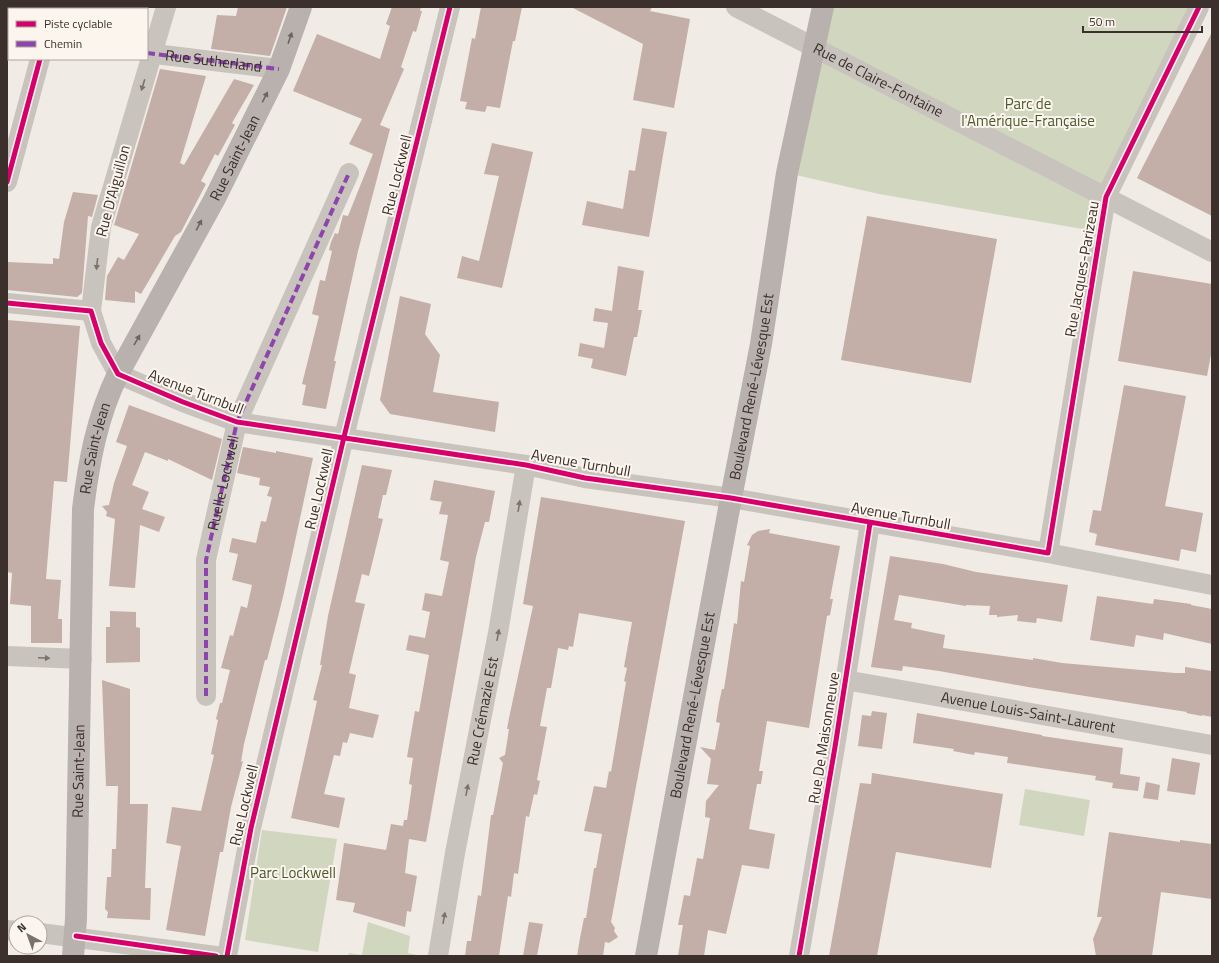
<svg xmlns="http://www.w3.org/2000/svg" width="1219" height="963" viewBox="0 0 1219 963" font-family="'Titillium Web',sans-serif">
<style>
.green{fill:#d1d6bf}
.building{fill:#c3afa7}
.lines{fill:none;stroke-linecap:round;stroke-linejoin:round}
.minor{stroke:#c9c3be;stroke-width:20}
.major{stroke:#b8b1ad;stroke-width:22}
.quiet{stroke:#8e44ad;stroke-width:4;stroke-dasharray:8 4;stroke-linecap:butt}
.cycleway-casing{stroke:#fbf5ee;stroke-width:8}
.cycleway{stroke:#d6006c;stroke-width:5}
.oneway{fill:#6d645f}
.oneway2{fill:#7b726d}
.labels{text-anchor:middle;stroke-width:4;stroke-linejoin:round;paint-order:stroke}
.street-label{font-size:15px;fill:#3b302b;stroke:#fbf5ee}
.park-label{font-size:15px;fill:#4a5a2e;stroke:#fbf5ee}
</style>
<rect width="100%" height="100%" fill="#f0ebe5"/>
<!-- green -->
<path class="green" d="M823,7H1191L1100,232L879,194L787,173Z
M1025,789L1090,800L1084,836L1019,825Z
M262,830L337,839L318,952L245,940Z
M368,922L410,936L408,953L422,956H348L349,953L362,955Z"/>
<!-- building -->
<path class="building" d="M238,7H287L270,56L211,49L217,15L236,16Z
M392,7H421L420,11H422L416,32L413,31L401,67L404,69L380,125L390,129L358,251L334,361H336L326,409L302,405L306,385L302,384L319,316L312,314L320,280L325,281L332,251L329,250L331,242L335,233L338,234L343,215L348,216L373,154L349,144L362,119L293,91L317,34L380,59L390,26L386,24Z
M481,7H522L515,41H513L500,108L487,106L485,112L465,109L467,102L460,101L472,38L475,39Z
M571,7H652L650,11L690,19L674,108L633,100L643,44Z
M1212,32V216L1137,178Z
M160,69L206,76L180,163L184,165L234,79L254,85L232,123L235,125L218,156L215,154L201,181L206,184L181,232L175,236L141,294L135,291V303L105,300L107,276L118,257L124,260L139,234L114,225Z
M642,128L667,132L649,237L582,225L587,201L623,209L629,170L635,171Z
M492,143L533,152L502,288L457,278L462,256L479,261L499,176L484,174Z
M73,192L98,195L92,217L88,216L82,293L77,297L7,290V262L53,264V258L59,259L64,222Z
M867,216L997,239L971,383L841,360Z
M618,266L644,271L638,310H642L637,337H634L626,376L591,368L593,359L578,356L580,343L604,348L608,323L593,321L595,308L612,311Z
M1133,271L1212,284V349L1207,376L1118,361Z
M400,296L431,304L425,334L440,355L433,392L499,402L495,432L390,414L380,400Z
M7,320L80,326L67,482L54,481L46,579L61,580L58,619H62V643H31V606L10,604L12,573L7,572Z
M1124,385L1186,396L1165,506L1203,513L1196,552L1181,549L1179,561L1095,545L1097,534L1089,532L1093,510L1101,511Z
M129,405L222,439L212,480L168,459V461L145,452L132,485L149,492L142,509L165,517L159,532L140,525L135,588L109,586L115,519L106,516L107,512L102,506L109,505L114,483L127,446L116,442Z
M243,447L276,453V451L313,458L283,597L267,660H265L244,744L241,762L243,761L231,807L223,852H220L205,936L166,930L181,846L166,843L172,807L201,811L214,755L211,754L218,720L216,719L220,703H222L230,670L221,668L230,635L233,636L241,606L247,608L252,585L232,580L238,554L229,552L232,538L256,543L261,521L266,522L272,497L267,496L270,487L259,485L260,478L237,473Z
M362,465L392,470L386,495H383L378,518L383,519L369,576L362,574L355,602L365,604L349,673L356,675L349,708L379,715L373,738L350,733L347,743L343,742L340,756L334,755L324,794L345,798L339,828L291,818L317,701L313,700L322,665H320L328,616Z
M434,480L495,491L489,522H485L476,557L426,842L409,839L405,873L417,876L411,912L407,911L405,927L353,912L355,903L336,900L344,843L386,850L391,824L403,826L404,820H407L412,785L409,784L413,758L407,757L415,711L419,712L429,655L406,650L409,635L425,638L430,612L422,610L425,593L442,596L449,562L440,560L448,515L439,514L442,502L430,500Z
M541,497L685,521L611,922L615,928L614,931L618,937L609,943L605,942L603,956H577L580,938L584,918H586L594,868H596L602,834L584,831L594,786L606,788L609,771L611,772L626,682L624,681L627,668L624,667L632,622L579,613L573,647L569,646L568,650L558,648L551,688H547L540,726L547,727L537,780L540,781L537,795L534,794L529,817L526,816L518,874L514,873L511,897L508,896L499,956H465L467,941H471L478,895L481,896L491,815H493L503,763L499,758L505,755L509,729H507L509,718L533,606L523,604Z
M770,529L769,533L840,546L830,599H833L830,615L827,616L809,728L767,721L759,771H763L761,784H757L749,829L775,834L769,869L742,865L726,934L708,930L704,956H678L683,925H678L684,895L690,896L697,858L703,859L710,818L705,817L706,801L719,785L707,784L711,759L700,747L715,750L720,723L716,722L719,703L722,689H724L734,623L737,624L741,581L744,582L750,546L747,545L752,535L758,531Z
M890,556L943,564L976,572L1068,585L1062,622L1037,618L1036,623L1017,621L1018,615L997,617V615H989L990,606L966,605V606L899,595L894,620L912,623L911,628L945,635L943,648L1033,660V658L1062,663L1175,673H1185V667L1212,671V717L1202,715V716L1186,713L1187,712L1028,687L939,671L903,666L902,671L871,667Z
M1097,596L1153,604L1154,599L1191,604V605L1212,609V644L1164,633L1163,640L1136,635L1134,647L1090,640Z
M110,611L136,612V627L140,628V662L106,663V627H110Z
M102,680L130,689V804H148L145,888H151L150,920L107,918L108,912L105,909L107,877H111L112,849H116L118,786H106Z
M872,711L887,713L882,749L858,746L862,715L871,716Z
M917,713L1042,735V736L1123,748L1120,774L1140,777L1138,791L1112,788L1113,783L1095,780L1096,776L1007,763L1008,757L975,752L974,755L953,751L954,749L913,743Z
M1172,758L1200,763L1195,795L1167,791Z
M872,773L1003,794L991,868L896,852L877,956H829L860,783L871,784Z
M1146,782L1160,785L1158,800L1143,798Z
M1109,832L1180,842V840L1212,844V899L1161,892L1152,956H1096L1093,939L1102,917H1097Z
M529,922L543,924L537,956H523Z"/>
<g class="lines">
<!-- minor -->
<g class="minor">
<path d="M166,7L101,227L91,311L101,343L118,374L183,402L237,422L526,465L585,478L731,498L1048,553L1212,585"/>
<path id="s1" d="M736,7L1212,252"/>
<path d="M54,9L55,7"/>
<path d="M7,35H9"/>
<path id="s2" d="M147,53L279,69"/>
<path d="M7,182L40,59"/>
<path d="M7,303L91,311"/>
<path d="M1048,553L1106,197L1199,7"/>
<path d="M7,656L82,659"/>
<path id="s3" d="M845,680L1212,745"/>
<path d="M206,696V560L237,422L349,173"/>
<path d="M7,930L16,931"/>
<path d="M40,933L216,956"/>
<path d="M227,956L251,828L344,437L450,7"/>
<path id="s4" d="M438,956L455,853L498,633L526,465"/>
<path d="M799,956L835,747L870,523"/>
</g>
<!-- major -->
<g class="major">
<path id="s5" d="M73,956L76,919L83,509C89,461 97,417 118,374L214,200L279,69L301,7"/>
<path id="s6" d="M646,956L731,498L761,344L787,173L823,7"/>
</g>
<!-- quiet -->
<g class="quiet">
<path d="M7,35H9"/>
<path d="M147,53L279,69"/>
<path id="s7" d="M206,696V560L237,422L349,173"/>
</g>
<defs>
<path id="cycleway" d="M7,182L40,59
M7,303L91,311L101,343L118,374L183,402L237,422L526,465L585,478L731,498L1048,553L1106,197L1199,7
M76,936L216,956
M227,956L251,828L344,437L450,7
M799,956L835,747L870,523"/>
</defs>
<!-- cycleway casing -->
<use href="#cycleway" class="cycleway-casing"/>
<!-- cycleway -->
<use href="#cycleway" class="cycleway"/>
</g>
<!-- one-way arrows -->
<defs><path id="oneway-solid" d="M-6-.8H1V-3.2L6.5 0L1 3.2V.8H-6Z"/></defs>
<g class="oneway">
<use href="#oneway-solid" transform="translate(290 38) rotate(-71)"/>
<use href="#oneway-solid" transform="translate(265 97) rotate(-63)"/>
<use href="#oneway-solid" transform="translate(199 225) rotate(-62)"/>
<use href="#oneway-solid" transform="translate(137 340) rotate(-60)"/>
</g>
<g class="oneway2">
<use href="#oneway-solid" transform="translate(143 85) rotate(107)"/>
<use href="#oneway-solid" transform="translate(97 264) rotate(96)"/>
<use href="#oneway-solid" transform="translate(519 506) rotate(-81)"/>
<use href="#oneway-solid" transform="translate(498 635) rotate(-80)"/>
<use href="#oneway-solid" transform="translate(44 658) rotate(3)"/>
<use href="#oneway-solid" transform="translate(467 790) rotate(-79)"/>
<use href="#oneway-solid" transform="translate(444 918) rotate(-80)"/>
</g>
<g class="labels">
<!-- street labels -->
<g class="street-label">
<text dy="5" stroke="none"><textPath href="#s2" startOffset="67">Rue Sutherland</textPath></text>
<text dy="5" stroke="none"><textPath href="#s1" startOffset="160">Rue de Claire-Fontaine</textPath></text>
<text dy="5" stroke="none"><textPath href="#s5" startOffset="833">Rue Saint-Jean</textPath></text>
<text transform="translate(397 175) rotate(-76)" y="5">Rue Lockwell</text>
<text transform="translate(113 191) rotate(-75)" y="5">Rue D'Aiguillon</text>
<text transform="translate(1082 269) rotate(-80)" y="5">Rue Jacques-Parizeau</text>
<text dy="5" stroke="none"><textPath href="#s6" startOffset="579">Boulevard René-Lévesque Est</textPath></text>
<text transform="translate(196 392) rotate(21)" y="5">Avenue Turnbull</text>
<text dy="5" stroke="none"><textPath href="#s5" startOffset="509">Rue Saint-Jean</textPath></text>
<text transform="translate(581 463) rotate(10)" y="5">Avenue Turnbull</text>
<text dy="5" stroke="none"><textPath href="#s7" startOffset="215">Ruelle Lockwell</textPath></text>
<text transform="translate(319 489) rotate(-77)" y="5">Rue Lockwell</text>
<text transform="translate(901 516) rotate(10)" y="5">Avenue Turnbull</text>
<text dy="5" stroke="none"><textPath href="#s6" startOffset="255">Boulevard René-Lévesque Est</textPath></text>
<text dy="5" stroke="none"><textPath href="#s4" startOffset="249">Rue Crémazie Est</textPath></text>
<text dy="5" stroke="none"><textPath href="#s3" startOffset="186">Avenue Louis-Saint-Laurent</textPath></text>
<text transform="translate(824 738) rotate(-81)" y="5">Rue De Maisonneuve</text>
<text dy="5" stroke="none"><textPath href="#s5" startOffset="185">Rue Saint-Jean</textPath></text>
<text transform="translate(244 805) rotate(-77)" y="5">Rue Lockwell</text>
</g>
<!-- park labels -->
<g class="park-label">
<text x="1028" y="109">Parc de<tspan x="1028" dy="17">l'Amérique-Française</tspan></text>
<text x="293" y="878">Parc Lockwell</text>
</g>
</g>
<!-- border -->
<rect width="1219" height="963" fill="none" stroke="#3b302b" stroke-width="16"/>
<!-- legend -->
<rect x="8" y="8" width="140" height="52" fill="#fbf5ee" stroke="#aea6a0"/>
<rect x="16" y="21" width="20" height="6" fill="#d6006c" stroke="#aea6a0"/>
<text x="44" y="28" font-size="12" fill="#3b302b">Piste cyclable</text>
<rect x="16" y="41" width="20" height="6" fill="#8e44ad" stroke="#aea6a0"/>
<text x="44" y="48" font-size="12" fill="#3b302b">Chemin</text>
<!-- north arrow -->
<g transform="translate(28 935) rotate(319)"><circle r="19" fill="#fbf5ee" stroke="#aea6a0"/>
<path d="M0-3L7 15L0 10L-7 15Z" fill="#7a716c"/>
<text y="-6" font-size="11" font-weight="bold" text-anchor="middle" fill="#3b302b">N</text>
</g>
<!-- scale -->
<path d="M1083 26v6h119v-6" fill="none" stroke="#3b302b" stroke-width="2"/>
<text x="1089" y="26" font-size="12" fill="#3b302b" stroke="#fbf5ee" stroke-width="3" paint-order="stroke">50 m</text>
</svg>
